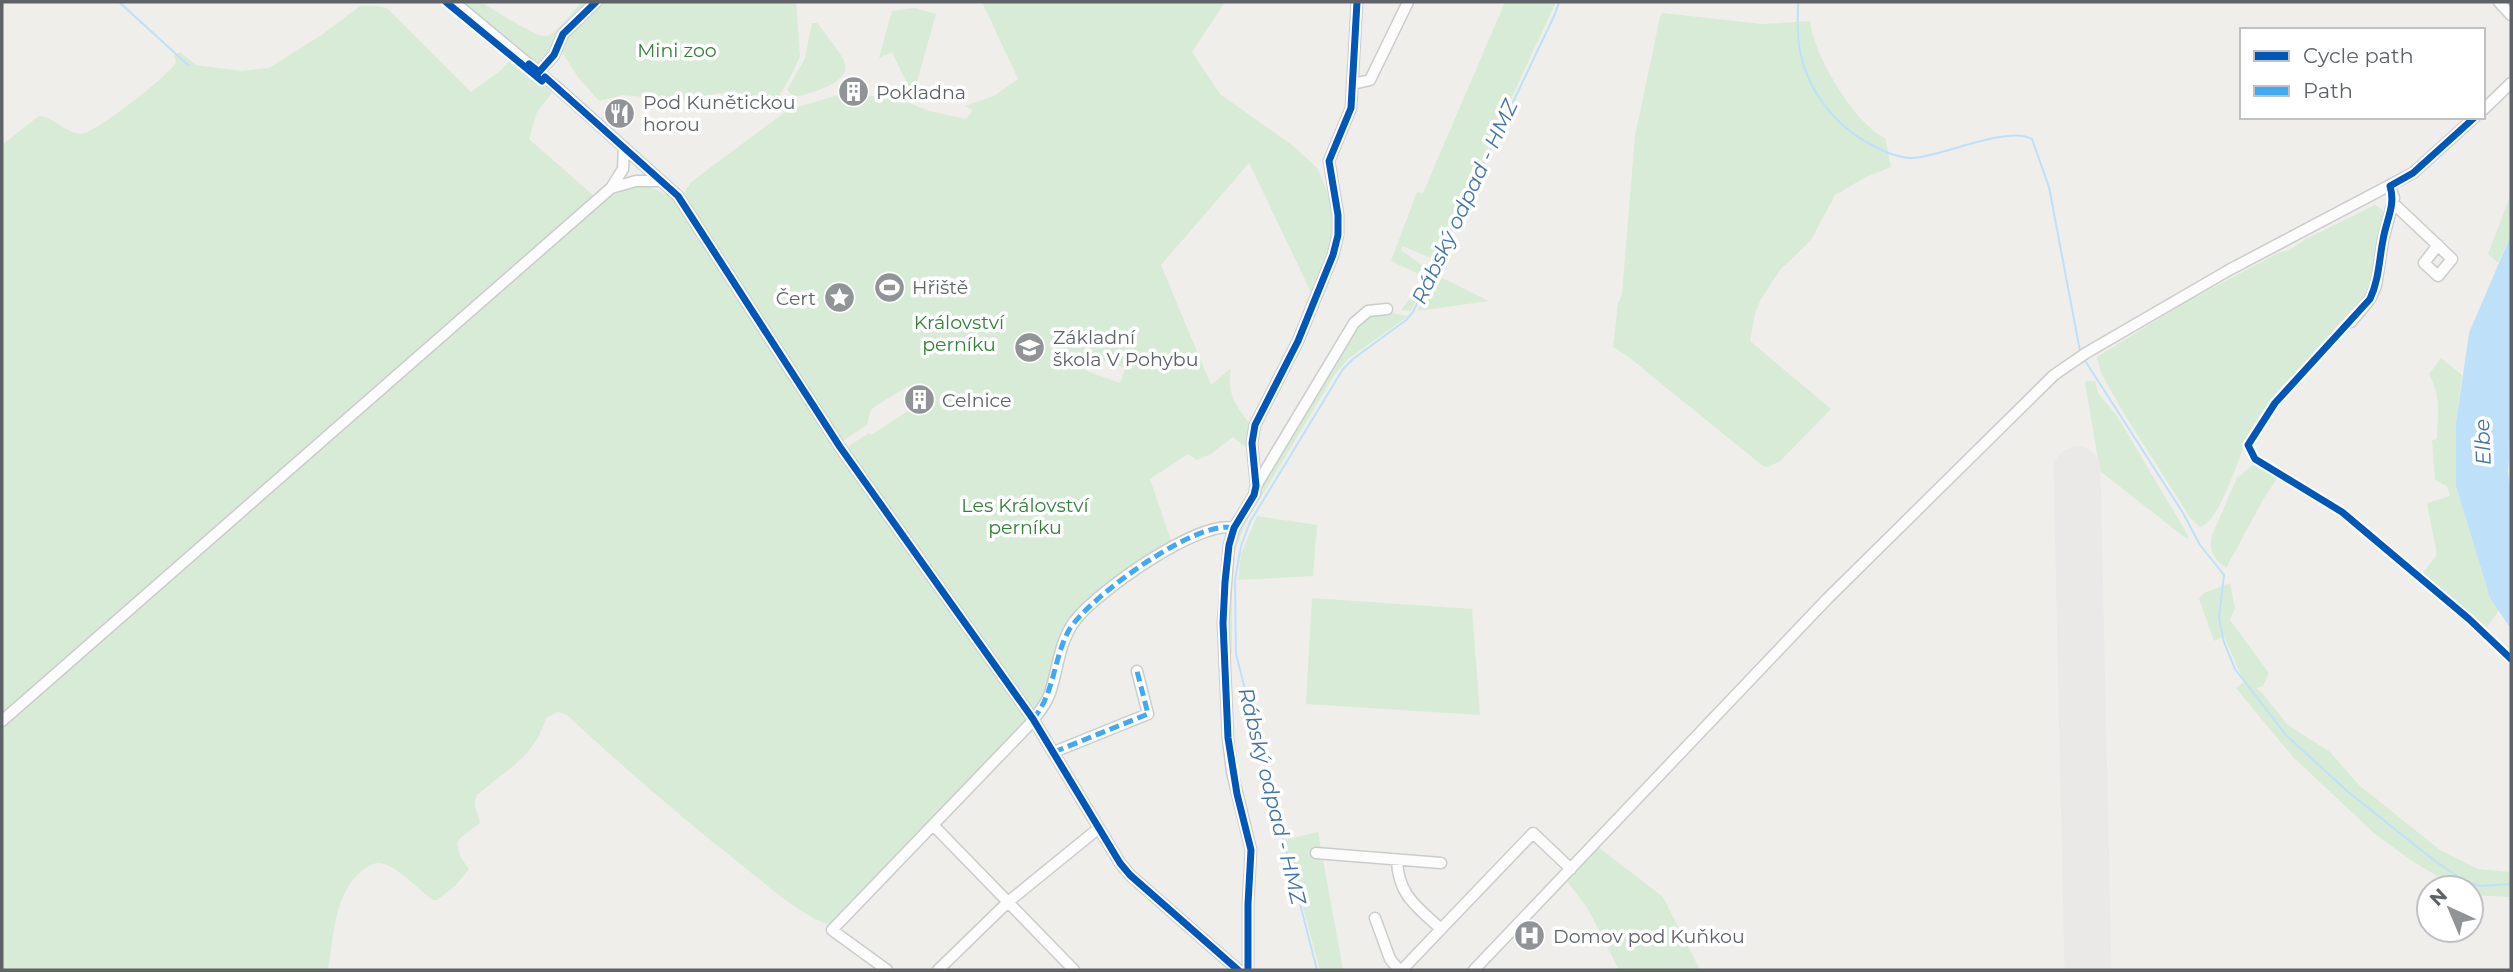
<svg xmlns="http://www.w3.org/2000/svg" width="2513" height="972" viewBox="0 0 2513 972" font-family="Montserrat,sans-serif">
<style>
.green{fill:#d8ebd6;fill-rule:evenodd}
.water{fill:#bfe0f9}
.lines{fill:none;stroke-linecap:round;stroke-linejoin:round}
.stream{stroke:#bfe0f9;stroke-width:2}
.runway{stroke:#eae9e7;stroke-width:47}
.minor-casing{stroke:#cbcccc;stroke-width:13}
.minor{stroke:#fdfcfc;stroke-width:10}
.quiet{stroke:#3fa9f5;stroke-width:5;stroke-dasharray:10 5;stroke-linecap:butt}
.cycleway-casing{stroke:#fff;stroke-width:11}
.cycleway{stroke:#0057b8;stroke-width:7}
.labels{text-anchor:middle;stroke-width:7;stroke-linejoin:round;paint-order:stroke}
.park-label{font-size:19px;fill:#348238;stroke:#fff}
.poi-label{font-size:19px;fill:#5f6368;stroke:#fff;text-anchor:start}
.water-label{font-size:21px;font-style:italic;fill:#4174aa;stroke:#fff}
</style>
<rect width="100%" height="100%" fill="#efeeea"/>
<!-- green -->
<path class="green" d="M480,2C492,8 538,39 547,36C557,33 574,10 582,2H593L557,39L542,63L537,65L468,7L465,3Z
M600,2H796L800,56L792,74L776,101L719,93L681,100L622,95L599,101L578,77L560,49L563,41Z
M982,2H1225L1192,52L1220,94L1296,148L1318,169L1329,196L1333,225L1330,244L1311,292L1249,163L1161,265L1211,385L1231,368C1226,393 1236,407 1251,425L1245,447L1233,437L1211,454L1197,460L1188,454L1150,479L1171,541L1082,606L1067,621L1060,634L1044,698L1033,711L848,449L850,445L869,433L871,435L919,404L908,386L871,409L867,425L843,441L684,193L691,182L788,110L848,92L904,101L929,111L966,119L973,110L965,106L994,96L1018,79ZM1091,356L1125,368L1120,383L1087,371Z
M1505,2H1556L1436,260L1402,246L1401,250L1430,271V272L1411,311L1401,310L1427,278L1391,261L1417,192L1423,193Z
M360,6H377L387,8L471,92L500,71L512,58L552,93L537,112L529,139L594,196L2,713V145L39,116C54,117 65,132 80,134C92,136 170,75 176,62L174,56L180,52L196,65L241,71L269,68L323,34Z
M915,8L936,14L913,96L892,52L879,58L892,11Z
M1663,13L1762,24L1810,21C1813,54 1855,124 1885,138L1891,167L1866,177L1835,195L1811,240L1780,270L1760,301L1755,314L1750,341L1831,409L1780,461L1768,467L1763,466L1626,355L1613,347L1618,303L1622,295L1635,136L1660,17Z
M812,23H817C826,35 838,48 844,61C854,83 810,93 795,97L787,90L805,58Z
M624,186H647L671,196L836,452L1028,721L832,926C798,914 772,889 743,866C682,818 624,768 567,715L558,712L546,718C534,758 507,769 477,795C472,807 478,811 480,823L460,838L457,844L461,858L469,869L455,886L437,900H433C417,889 402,870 384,864C376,861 371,865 364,869C334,891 334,936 328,970H2V730L469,316L600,203Z
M2511,194V235L2498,263L2488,254Z
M2375,205L2383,210C2384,238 2378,280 2363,303C2357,313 2346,321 2338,330C2308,364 2270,395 2249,436C2238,456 2221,521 2200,527L2191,519L2123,412L2101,373L2097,357L2188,301L2280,252L2288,251L2306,239Z
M1436,275L1489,301L1417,311Z
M1380,311L1408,316L1348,359L1335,374L1246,522L1235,551L1232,580V654L1230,655L1232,732L1225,630L1230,559L1241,523L1292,432L1362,318Z
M2441,358L2462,375L2456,423V486L2490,598L2499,610L2486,629L2421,575L2437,555L2427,503L2450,496L2447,486L2435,480L2432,440L2437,439C2438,413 2441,398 2429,374Z
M2087,381H2095L2098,393L2117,416L2189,537L2186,538L2179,533L2100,471L2085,383Z
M2254,464L2278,477L2264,498L2226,568C2214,559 2208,551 2212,535L2237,478Z
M1257,516L1317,525L1313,576L1238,580L1241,554Z
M2230,583L2235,608L2230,620L2269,673L2263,686L2256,688L2262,693L2288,725L2330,752L2359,785L2440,850L2478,869L2511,872V897L2471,895V888H2458L2412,861L2375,834L2293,757L2236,688L2244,682L2224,636L2214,641L2199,599L2204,593Z
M1312,598L1472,609L1480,715L1306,704Z
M1318,832L1343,970H1320L1285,840Z
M1598,847L1663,897L1700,970H1619L1587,907L1566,880Z"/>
<!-- water -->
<path class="water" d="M2511,235V419L2508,472L2511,494V629L2490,598L2456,486V423L2469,333Z"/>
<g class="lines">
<!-- stream -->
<path class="stream" d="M119,2L188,65
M1798,2C1798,16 1797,31 1799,45C1805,87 1834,126 1872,145C1883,151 1899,158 1912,158C1941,157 2008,125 2032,139L2049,187L2080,351
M2084,359L2183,513L2200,545L2224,575L2219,619L2224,642L2235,669L2286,735L2347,791L2435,861L2463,880L2480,886L2511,884
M1317,970L1236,654L1235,580L1241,546L1250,522L1343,369L1353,359L1406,320L1413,312L1555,14L1559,2"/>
<!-- runway -->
<path class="runway" d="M2077,470L2088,970"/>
<defs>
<path id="minor" d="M454,2L560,90L678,196L840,447L1033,719L1120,863L1130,875L1238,970
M2499,2L2511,15
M539,72L554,55L563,34L596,2
M1353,84L1370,80L1408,2
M2483,110L2511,83
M611,188L636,181H661
M2393,203L2452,259L2438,276L2424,263L2438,245
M2351,322L2370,299L2376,286L2383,240L2394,198L2390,186
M1256,485L1252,443L1255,425L1298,341L1333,255L1338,235V215L1329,161L1351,108L1357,2
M2,721L611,188L623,169L624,147
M1054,752L1148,714L1137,671
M934,826L1074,970
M1316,853L1441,863
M1397,860C1398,895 1417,907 1441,929L1533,833L1571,869
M1375,918L1390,959L1399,970
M887,970L832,930L1029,725C1037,715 1046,705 1050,693C1058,669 1059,643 1074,622C1095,593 1199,519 1234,528
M938,970L1008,902L1099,828
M1248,970V904L1251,850L1232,772L1228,738L1223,623L1229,545L1234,528L1254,495L1256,486L1354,323L1368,311L1387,309
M1402,970L1441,929
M1474,970L1827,599L2054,375L2086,353L2229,270L2413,173L2475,117"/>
</defs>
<!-- minor casing -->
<use href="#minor" class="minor-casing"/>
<!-- minor -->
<use href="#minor" class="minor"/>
<!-- quiet -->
<path class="quiet" d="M1033,719C1055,693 1053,659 1069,630C1088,598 1197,518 1234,528
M1054,752L1148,714L1137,671"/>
<defs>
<path id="cycleway" d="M446,2L542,81L545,77L678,196L840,447L1033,719L1120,863L1130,875L1238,970
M529,64L539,72L554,55L563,34L596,2
M2475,117L2413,173L2390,186C2396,206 2386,220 2383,240C2379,260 2379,280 2370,299L2275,403L2248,445L2255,459L2342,512L2469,619L2511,659
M1248,970V904L1251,850L1237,794L1228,738L1223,623L1225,582L1229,545L1234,528L1254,495L1256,486L1252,443L1255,425L1298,341L1333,255L1338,235V215L1329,161L1351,108L1357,2"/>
</defs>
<!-- cycleway casing -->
<use href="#cycleway" class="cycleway-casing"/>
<!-- cycleway -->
<use href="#cycleway" class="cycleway"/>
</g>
<!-- icons -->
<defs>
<symbol id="building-disc" viewBox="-11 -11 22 22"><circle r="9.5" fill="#919496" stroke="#fff"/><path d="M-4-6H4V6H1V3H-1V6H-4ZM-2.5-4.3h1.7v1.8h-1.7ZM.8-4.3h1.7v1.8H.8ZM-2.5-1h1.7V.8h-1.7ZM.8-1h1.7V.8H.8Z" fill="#fff"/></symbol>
<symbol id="restaurant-disc" viewBox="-11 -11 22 22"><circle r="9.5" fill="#919496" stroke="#fff"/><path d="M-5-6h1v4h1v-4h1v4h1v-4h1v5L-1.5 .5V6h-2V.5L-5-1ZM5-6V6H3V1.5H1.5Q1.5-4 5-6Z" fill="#fff"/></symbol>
<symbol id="stadium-disc" viewBox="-11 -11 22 22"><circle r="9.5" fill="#919496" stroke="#fff"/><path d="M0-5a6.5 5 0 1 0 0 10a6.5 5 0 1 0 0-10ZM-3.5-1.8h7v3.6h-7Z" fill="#fff"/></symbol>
<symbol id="sight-disc" viewBox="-11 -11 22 22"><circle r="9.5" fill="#919496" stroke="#fff"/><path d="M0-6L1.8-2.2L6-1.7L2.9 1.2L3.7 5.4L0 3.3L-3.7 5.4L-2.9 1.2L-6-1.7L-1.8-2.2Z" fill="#fff"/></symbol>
<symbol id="school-disc" viewBox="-11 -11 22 22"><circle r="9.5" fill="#919496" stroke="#fff"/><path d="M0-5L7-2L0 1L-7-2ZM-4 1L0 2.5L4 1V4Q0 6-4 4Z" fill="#fff"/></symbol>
<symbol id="hospital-disc" viewBox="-11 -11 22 22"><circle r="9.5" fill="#919496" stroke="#fff"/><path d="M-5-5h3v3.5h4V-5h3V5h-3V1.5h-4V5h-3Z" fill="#fff"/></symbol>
</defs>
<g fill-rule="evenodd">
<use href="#building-disc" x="836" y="74" width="35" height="35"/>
<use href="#restaurant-disc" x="602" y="96" width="35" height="35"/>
<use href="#stadium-disc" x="872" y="270" width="35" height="35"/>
<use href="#sight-disc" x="822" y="280" width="35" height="35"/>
<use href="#school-disc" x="1012" y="330" width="35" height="35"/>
<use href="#building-disc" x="902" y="382" width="35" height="35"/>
<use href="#hospital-disc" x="1512" y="918" width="35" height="35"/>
</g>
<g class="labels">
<!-- park labels -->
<g class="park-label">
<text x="677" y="57">Mini zoo</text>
<text x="959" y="329">Království<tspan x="959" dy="22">perníku</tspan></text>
<text x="1025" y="512">Les Království<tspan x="1025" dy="22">perníku</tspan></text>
</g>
<!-- poi labels -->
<g class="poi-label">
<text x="876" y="99">Pokladna</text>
<text x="643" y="109">Pod Kunětickou<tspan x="643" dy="22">horou</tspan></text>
<text x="912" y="294">Hřiště</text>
<text x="816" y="305" text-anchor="end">Čert</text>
<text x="1053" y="344">Základní<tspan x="1053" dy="22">škola V Pohybu</tspan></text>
<text x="942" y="407">Celnice</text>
<text x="1553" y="943">Domov pod Kuňkou</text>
</g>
<!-- water labels -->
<g class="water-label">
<text transform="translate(1465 202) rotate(-65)" y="7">Rábský odpad - HMZ</text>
<text transform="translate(2483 442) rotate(-92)" y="7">Elbe</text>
<text transform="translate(1272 796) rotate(76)" y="7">Rábský odpad - HMZ</text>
</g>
</g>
<!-- border -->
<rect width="2513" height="972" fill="none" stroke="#5f6368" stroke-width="7"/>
<!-- legend -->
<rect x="2240" y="28" width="245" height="91" fill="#ffffff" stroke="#bfc1c3" stroke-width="2"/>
<rect x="2254" y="51" width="35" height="10" fill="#0057b8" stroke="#bfc1c3" stroke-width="2"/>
<text x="2303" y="63" font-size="21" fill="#5f6368">Cycle path</text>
<rect x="2254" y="86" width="35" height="10" fill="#3fa9f5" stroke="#bfc1c3" stroke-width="2"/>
<text x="2303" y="98" font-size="21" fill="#5f6368">Path</text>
<!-- north arrow -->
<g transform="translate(2450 909) rotate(316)"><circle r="33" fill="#ffffff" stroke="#bfc1c3" stroke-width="2"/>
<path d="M0-5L12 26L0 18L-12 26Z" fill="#919496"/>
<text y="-10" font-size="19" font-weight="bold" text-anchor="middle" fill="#5f6368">N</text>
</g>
</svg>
